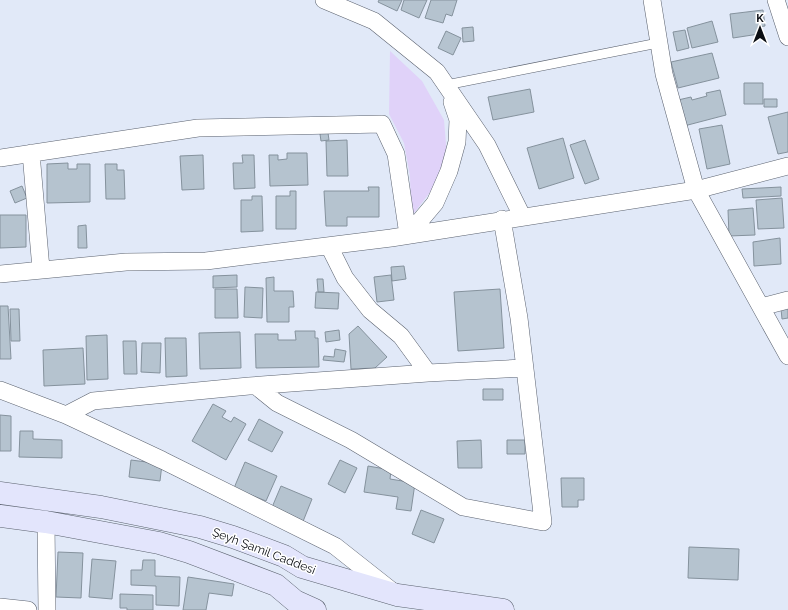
<svg xmlns="http://www.w3.org/2000/svg" width="788" height="610" viewBox="0 0 788 610" font-family="Raleway,sans-serif">
<style>
.green{fill:#e0d2f9}
.building{fill:#b5c3cf;stroke:#85929d}
.lines{fill:none;stroke-linecap:round;stroke-linejoin:round}
.lane-casing{stroke:#5b626f;stroke-width:10}
.street-casing{stroke:#5b626f;stroke-width:18}
.secondary-casing{stroke:#5b626f;stroke-width:23}
.lane{stroke:#fff;stroke-width:9}
.street{stroke:#fff;stroke-width:17}
.secondary{stroke:#e3e5fc;stroke-width:22}
.labels{text-anchor:middle;stroke-width:3;stroke-linejoin:round;paint-order:stroke}
.street-label{font-size:12px;fill:#0b0e13;stroke:#fff}
</style>
<rect width="100%" height="100%" fill="#e1e9f8"/>
<!-- green -->
<path class="green" d="M390,51L422,81L444,120L447,156L434,187L411,217L410,176L404,143L389,114Z"/>
<!-- building -->
<path class="building" d="M379,0H402L397,11L378,2Z
M404,0H427L419,18L401,10Z
M431,0H457L452,16L446,14L443,23L425,18Z
M763,10L765,26L758,27L759,34L733,38L730,14Z
M712,21L718,42L692,48L687,28Z
M473,27L474,41L463,42L462,28Z
M685,30L689,48L677,51L673,32Z
M446,31L461,38L453,55L438,48Z
M712,53L719,78L678,88L671,62Z
M744,83H763V104H744Z
M530,89L534,112L493,120L488,97Z
M720,90L726,115L684,126L678,100L691,97L692,100L707,96L706,93Z
M764,99H777V107H764Z
M788,112V152L778,154L768,117Z
M722,125L730,164L707,169L699,129Z
M327,126L329,140L321,141L319,127Z
M563,138L574,178L539,189L527,148Z
M347,140L348,176H327L326,141Z
M585,140L599,179L585,184L570,145Z
M287,153H307L308,185L270,186L269,155H278V160L287,159Z
M203,155L204,189L182,190L180,156Z
M242,155H254L255,188L234,189L233,163H243Z
M68,163V169H77V164H90V202L47,203V164Z
M105,164H117V170H124L125,199H106Z
M22,186L27,198L15,203L10,191Z
M368,187H379V217H347V226H326L324,191H369Z
M781,187V196L743,198L742,189Z
M290,191H296V229H276V196H290Z
M252,196H262L263,231L241,232V200H252Z
M782,198L784,228L758,229L756,200Z
M753,208L755,235L729,236L728,210Z
M0,215H26V247L0,248Z
M86,225L87,248H78V226Z
M780,238L781,264L754,266L753,242Z
M404,266L406,279L392,281L391,267Z
M237,275V287L213,288V276Z
M391,275L394,300L377,302L374,277Z
M274,277V291H293L294,307H289V322H267L266,278Z
M317,279H323L324,292H318Z
M245,287L263,288L262,318L244,317Z
M215,289H237L238,318H215Z
M500,289L504,348L458,351L454,292Z
M316,292L339,293L338,309L315,308Z
M0,306H8L11,359H0Z
M788,308V318L782,319L781,309Z
M10,309H19L20,341H11Z
M358,326L387,357L375,368L351,369L349,334Z
M339,330L340,340L326,342L325,332Z
M295,331H315V338H318L319,367L256,368L255,334H278V340H296Z
M240,332L241,368L200,369L199,333Z
M107,335L108,379L87,380L86,336Z
M165,338H186L187,376L166,377Z
M123,341H136L137,374H124Z
M142,343H161L160,373L141,372Z
M83,348L85,384L44,386L43,350Z
M335,349L346,351L344,362L323,360L324,356L334,357Z
M483,389H503V400H483Z
M213,404L226,411L222,417L231,422L234,417L246,424L226,460L192,441Z
M0,415L11,416V451H0Z
M259,419L283,432L272,452L248,440Z
M20,431H33V439L62,440V458L19,457Z
M481,440L482,468H458L457,441Z
M507,440H525V454H507Z
M131,460L162,464L160,481L129,477Z
M340,460L357,468L345,493L328,484Z
M245,462L277,476L266,501L234,488Z
M368,466L391,470L390,479L415,483L411,511L396,509L398,497L364,492Z
M561,478H584V500H578V507H562Z
M281,486L312,499L302,524L270,512Z
M421,510L444,519L434,543L412,534Z
M689,547L739,549L738,580L688,578Z
M58,552L83,553L81,598L56,597Z
M92,559L116,561L112,599L89,597Z
M143,560H155V576L180,577L179,606L156,605V586L131,585V570H142Z
M188,577L234,584L232,596L209,593L206,610H183Z
M120,594L153,595V610H127V608H120Z"/>
<g class="lines">
<defs>
<path id="lane" d="M446,85L658,43"/>
<path id="street" d="M324,0L374,21L437,72L487,145L522,216
M652,0L664,74L696,190L788,356
M776,0L788,37
M31,153L41,269
M0,158L198,128L382,124L396,154L408,235
M408,235L435,203L449,171L457,142L458,120L452,102
M0,274L126,262L206,261L391,238L696,190L788,166
M761,307L788,300
M428,373L524,368
M256,386L277,403L351,440L463,507L543,522L519,318L502,219
M0,390L66,415L93,401L249,386L428,373L401,336L370,310L345,278L329,246
M66,415L162,460L335,546L392,591
M46,522L47,610
M0,607L28,610"/>
<path id="secondary" d="M0,493L101,507L200,527L233,537L284,556L302,567L397,595L503,610
M0,516L46,522L159,543L189,552L276,585L295,601L315,610"/>
</defs>
<!-- lane casing -->
<use href="#lane" class="lane-casing"/>
<!-- street casing -->
<use href="#street" class="street-casing"/>
<!-- secondary casing -->
<use href="#secondary" class="secondary-casing"/>
<!-- lane -->
<use href="#lane" class="lane"/>
<!-- street -->
<use href="#street" class="street"/>
<!-- secondary -->
<use href="#secondary" class="secondary"/>
</g>
<g class="labels">
<!-- street labels -->
<g class="street-label">
<text transform="translate(264 551) rotate(21)" y="4">Şeyh Şamil Caddesi</text>
</g>
</g>
<!-- north arrow -->
<g transform="translate(760 28)" stroke="#ffffff" stroke-width="3" paint-order="stroke">
<path d="M0-3L7 15L0 10L-7 15Z" fill="#0b0e13"/>
<text y="-6" font-size="11" font-weight="bold" text-anchor="middle" fill="#0b0e13">K</text>
</g>
</svg>
